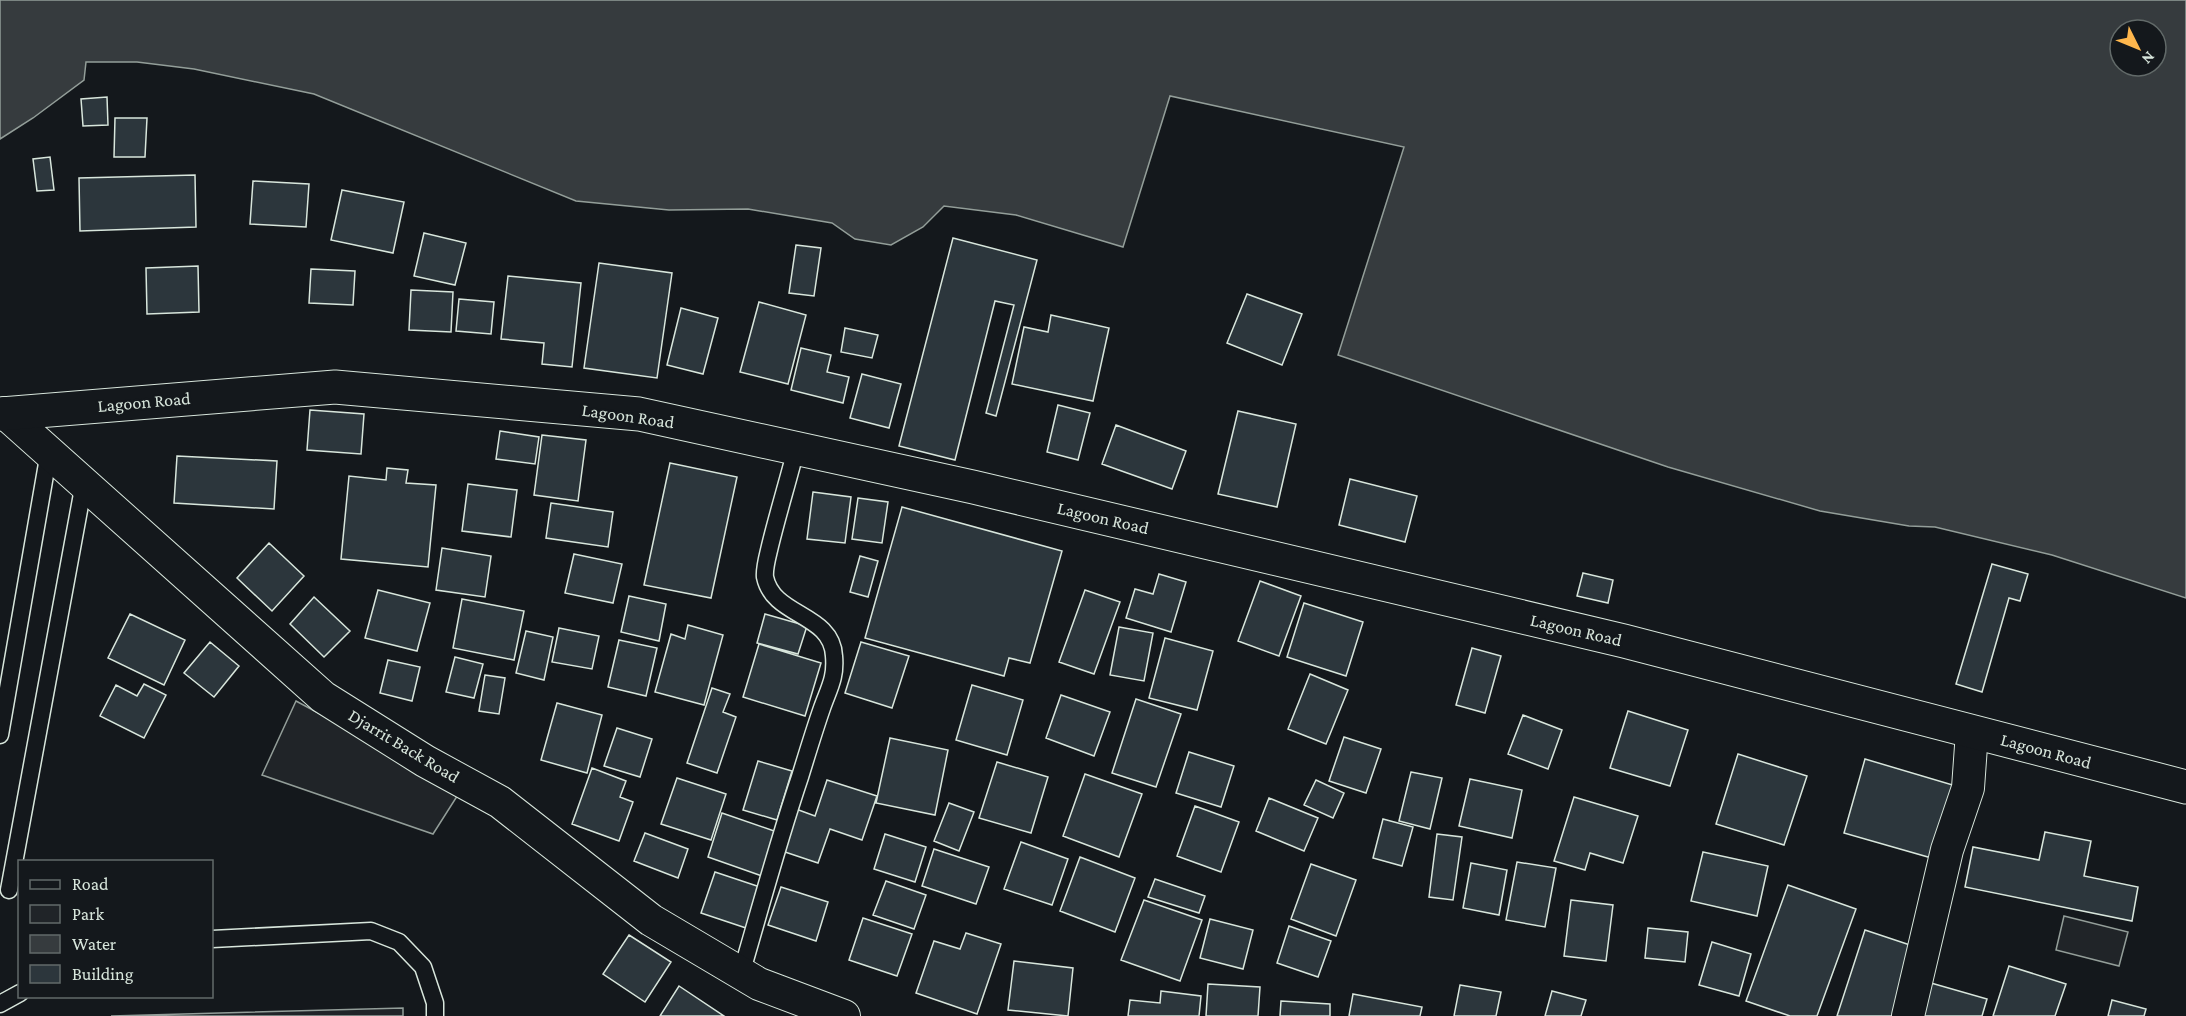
<svg xmlns="http://www.w3.org/2000/svg" width="2186" height="1016" viewBox="0 0 2186 1016" font-family="'Crimson Pro',serif">
<style>
.green{fill:#202428;stroke:#939e99;stroke-width:1.5}
.water{fill:#363b3e;stroke:#939e99;stroke-width:1.5;fill-rule:evenodd}
.building{fill:#2c363c;stroke:#d8e6dc;stroke-width:1.5}
.lines{fill:none;stroke-linecap:round;stroke-linejoin:round}
.lane-casing{stroke:#d8e6dc;stroke-width:19}
.street-casing{stroke:#d8e6dc;stroke-width:34}
.primary-casing{stroke:#d8e6dc;stroke-width:35}
.lane{stroke:#14181c;stroke-width:16}
.street{stroke:#14181c;stroke-width:32}
.primary{stroke:#14181c;stroke-width:33}
.labels{text-anchor:middle;stroke-width:4.5;stroke-linejoin:round;paint-order:stroke}
.street-label{font-size:18px;fill:#d8e6dc;stroke:#14181c}
</style>
<rect width="100%" height="100%" fill="#14181c"/>
<!-- green -->
<path class="green" d="M296,701L461,790L433,834L262,775Z
M2064,916L2128,932L2119,966L2056,950Z
M403,1008V1016H111Z"/>
<!-- water -->
<path class="water" d="M0,0H2186V598L2052,555L1935,527L1909,526L1820,511L1668,467L1338,355L1404,147L1170,96L1123,247L1016,215L944,206L923,227L891,245L855,239L832,223L748,209L669,210L576,201L314,94L194,69L137,62H86L84,80L33,118L0,139ZM2120,30H2156V66H2120Z"/>
<!-- building -->
<path class="building" d="M107,97L108,125L83,126L81,99Z
M115,118H147L145,157H114Z
M50,157L54,190L37,191L33,159Z
M195,175L196,227L80,231L79,178Z
M253,181L309,184L306,227L250,224Z
M342,190L404,202L393,253L331,240Z
M424,233L466,243L455,285L414,276Z
M953,238L1037,260L996,416L986,413L1014,305L995,301L955,460L899,446Z
M796,245L821,248L814,296L789,293Z
M599,263L672,273L657,378L584,368Z
M198,266L199,312L147,314L146,268Z
M311,269L355,271L353,305L309,303Z
M508,276L581,283L572,367L542,364L544,343L501,339Z
M411,290L453,292L451,332L409,330Z
M1247,294L1302,314L1282,365L1227,343Z
M459,299L494,302L491,334L456,331Z
M759,302L806,315L788,384L740,372Z
M681,308L718,318L703,374L667,365Z
M1051,315L1109,328L1093,401L1012,384L1024,327L1048,332Z
M845,328L878,335L872,358L841,352Z
M801,348L831,355L827,372L849,377L843,403L791,390Z
M862,374L901,384L889,428L850,418Z
M1058,405L1090,413L1078,460L1047,452Z
M310,410L364,414L361,454L307,450Z
M1238,411L1296,424L1277,507L1218,494Z
M1116,425L1186,451L1172,489L1102,464Z
M500,431L539,437L535,464L496,459Z
M542,435L586,440L578,501L534,495Z
M177,456L277,461L274,509L174,503Z
M670,463L737,477L711,598L644,585Z
M387,468L408,470L406,483L436,485L428,567L341,559L349,476L386,480Z
M1350,479L1417,496L1405,542L1339,525Z
M468,484L517,490L511,537L462,531Z
M813,492L851,497L845,543L807,539Z
M858,498L888,502L882,543L852,539Z
M551,503L613,512L608,547L546,538Z
M902,507L1062,551L1030,663L1009,658L1004,676L865,638Z
M269,543L304,576L272,611L237,578Z
M442,548L491,556L485,597L436,590Z
M574,554L622,564L613,603L565,593Z
M860,556L878,561L868,597L850,592Z
M1992,564L2028,574L2020,601L2009,598L1982,692L1956,684Z
M1583,573L1613,580L1608,603L1577,596Z
M1159,574L1186,582L1171,632L1126,618L1135,589L1153,594Z
M1260,581L1301,596L1279,656L1238,641Z
M378,590L430,603L417,651L365,638Z
M1085,590L1120,602L1094,674L1059,662Z
M629,596L666,604L659,641L621,632Z
M314,597L350,631L324,657L290,624Z
M462,599L524,611L514,660L453,648Z
M1304,603L1363,622L1346,676L1287,657Z
M130,614L185,640L164,685L108,658Z
M765,614L807,626L798,654L757,643Z
M688,625L723,635L704,705L655,692L671,634L685,639Z
M1119,627L1153,633L1144,681L1110,675Z
M559,628L599,636L592,669L552,662Z
M526,631L553,637L544,680L516,673Z
M1165,638L1213,651L1197,710L1149,698Z
M619,640L657,648L646,696L608,687Z
M210,642L239,666L214,697L184,673Z
M861,642L909,656L892,708L845,693Z
M759,644L821,663L805,716L743,697Z
M1472,648L1501,656L1485,713L1456,705Z
M455,657L483,664L474,698L446,692Z
M388,660L420,667L412,701L380,693Z
M1310,674L1348,690L1326,744L1288,729Z
M485,675L505,678L499,714L479,711Z
M144,684L166,695L144,738L100,716L116,685L137,696Z
M972,685L1023,700L1007,755L956,740Z
M712,688L730,694L723,712L736,717L717,773L687,763Z
M1061,695L1110,712L1094,756L1046,738Z
M1136,699L1181,714L1156,787L1112,773Z
M557,703L602,715L587,773L541,760Z
M1628,711L1688,730L1670,786L1610,768Z
M1523,715L1562,730L1548,769L1508,754Z
M617,728L652,739L640,777L604,766Z
M1344,737L1381,749L1366,793L1329,781Z
M890,738L948,750L935,815L876,803Z
M1189,752L1234,766L1221,807L1176,793Z
M1738,754L1807,776L1784,845L1716,824Z
M1865,759L1956,786L1935,859L1844,833Z
M758,761L792,771L777,820L743,810Z
M997,762L1048,777L1031,833L979,818Z
M592,768L626,781L620,797L633,802L619,841L572,824Z
M1411,772L1442,778L1430,829L1399,821Z
M1085,774L1142,794L1119,857L1063,836Z
M677,778L726,794L711,840L661,824Z
M1470,779L1522,790L1512,838L1459,826Z
M827,780L877,796L862,840L830,829L818,863L782,851L796,809L815,816Z
M1316,780L1344,793L1333,818L1304,805Z
M1574,797L1638,816L1623,863L1590,853L1585,870L1554,861Z
M1269,798L1318,818L1304,851L1256,831Z
M949,803L974,812L959,851L934,841Z
M1195,806L1239,822L1221,872L1177,856Z
M722,813L777,832L762,876L708,857Z
M1383,819L1413,827L1402,866L1373,858Z
M2045,832L2091,841L2084,876L2138,887L2132,921L1965,887L1973,847L2039,860Z
M645,833L688,849L678,878L634,861Z
M885,834L926,847L915,882L874,869Z
M1437,834L1462,837L1453,900L1429,897Z
M1021,842L1068,859L1052,905L1004,889Z
M934,849L989,867L976,904L922,886Z
M1703,852L1768,866L1757,916L1691,901Z
M1080,857L1135,878L1115,932L1060,911Z
M1517,862L1556,868L1545,927L1506,920Z
M1471,863L1507,870L1499,915L1463,908Z
M1311,864L1356,880L1336,936L1291,919Z
M715,872L760,887L746,928L701,913Z
M1155,879L1205,896L1199,913L1148,897Z
M886,881L926,895L914,929L873,915Z
M1788,885L1856,909L1817,1016H1790L1746,1001Z
M781,887L828,902L816,941L768,925Z
M1144,900L1202,920L1180,981L1121,960Z
M1571,900L1613,905L1606,961L1564,956Z
M863,918L912,934L897,976L849,960Z
M1210,919L1253,930L1243,969L1200,958Z
M1289,926L1331,941L1318,977L1277,963Z
M1648,928L1688,932L1685,962L1645,958Z
M1865,930L1916,947L1893,1016H1837Z
M966,933L1001,944L977,1014L916,993L934,941L960,949Z
M629,935L671,962L645,1002L603,974Z
M1712,942L1751,954L1739,996L1699,985Z
M1014,961L1073,968L1068,1016L1008,1010Z
M2009,966L2066,984L2055,1016H1993Z
M1931,983L1987,999L1982,1016H1921Z
M1208,984L1260,987L1258,1016H1206Z
M1460,985L1501,992L1496,1016H1454Z
M679,986L724,1016H660Z
M1161,991L1201,996L1199,1016H1128L1130,1000L1160,1003Z
M1552,991L1586,1000L1581,1016H1545Z
M1353,994L1422,1007L1420,1016H1349Z
M2112,1000L2146,1009L2144,1016H2108Z
M1281,1001L1330,1004V1016H1280Z"/>
<g class="lines">
<defs>
<path id="lane" d="M0,735L49,452
M9,890L84,483
M212,939L371,931L399,942L423,967L435,1003V1016
M741,974C760,909 778,842 800,777C807,754 814,731 822,708C829,688 836,678 834,656C832,613 773,617 765,577C764,568 768,555 770,546C778,513 788,481 796,449
M0,1004L20,993"/>
<path id="street" d="M5,413L323,697L425,761L500,802L651,920L759,984L844,1016
M1908,1016L1947,850L1968,788L1972,732"/>
<path id="primary" d="M0,414L335,387L639,414L973,487L1624,641L2186,787"/>
</defs>
<!-- lane casing -->
<use href="#lane" class="lane-casing"/>
<!-- street casing -->
<use href="#street" class="street-casing"/>
<!-- primary casing -->
<use href="#primary" class="primary-casing"/>
<!-- lane -->
<use href="#lane" class="lane"/>
<!-- street -->
<use href="#street" class="street"/>
<!-- primary -->
<use href="#primary" class="primary"/>
</g>
<g class="labels">
<!-- street labels -->
<g class="street-label">
<text transform="translate(144 402) rotate(-5)" y="6">Lagoon Road</text>
<text transform="translate(628 416) rotate(8)" y="6">Lagoon Road</text>
<text transform="translate(1103 518) rotate(13)" y="6">Lagoon Road</text>
<text transform="translate(1576 630) rotate(13)" y="6">Lagoon Road</text>
<text transform="translate(404 746) rotate(31)" y="6">Djarrit Back Road</text>
<text transform="translate(2046 751) rotate(15)" y="6">Lagoon Road</text>
</g>
</g>
<!-- legend -->
<rect x="18" y="860" width="195" height="138" fill="#14181c" stroke="#626a69" stroke-width="1.5"/>
<rect x="30" y="880" width="30" height="9" fill="#14181c" stroke="#626a69" stroke-width="1.5"/>
<text x="72" y="890" font-size="18" fill="#d8e6dc">Road</text>
<rect x="30" y="905" width="30" height="18" fill="#202428" stroke="#626a69" stroke-width="1.5"/>
<text x="72" y="920" font-size="18" fill="#d8e6dc">Park</text>
<rect x="30" y="935" width="30" height="18" fill="#363b3e" stroke="#626a69" stroke-width="1.5"/>
<text x="72" y="950" font-size="18" fill="#d8e6dc">Water</text>
<rect x="30" y="965" width="30" height="18" fill="#2c363c" stroke="#626a69" stroke-width="1.5"/>
<text x="72" y="980" font-size="18" fill="#d8e6dc">Building</text>
<!-- north arrow -->
<g transform="translate(2138 48) rotate(133)"><circle r="28" fill="#14181c" stroke="#626a69" stroke-width="1.5"/>
<path d="M0-4.5L10 22L0 15L-10 22Z" fill="#ffb74d"/>
<text y="-9" font-size="16" font-weight="bold" text-anchor="middle" fill="#d8e6dc">N</text>
</g>
</svg>
